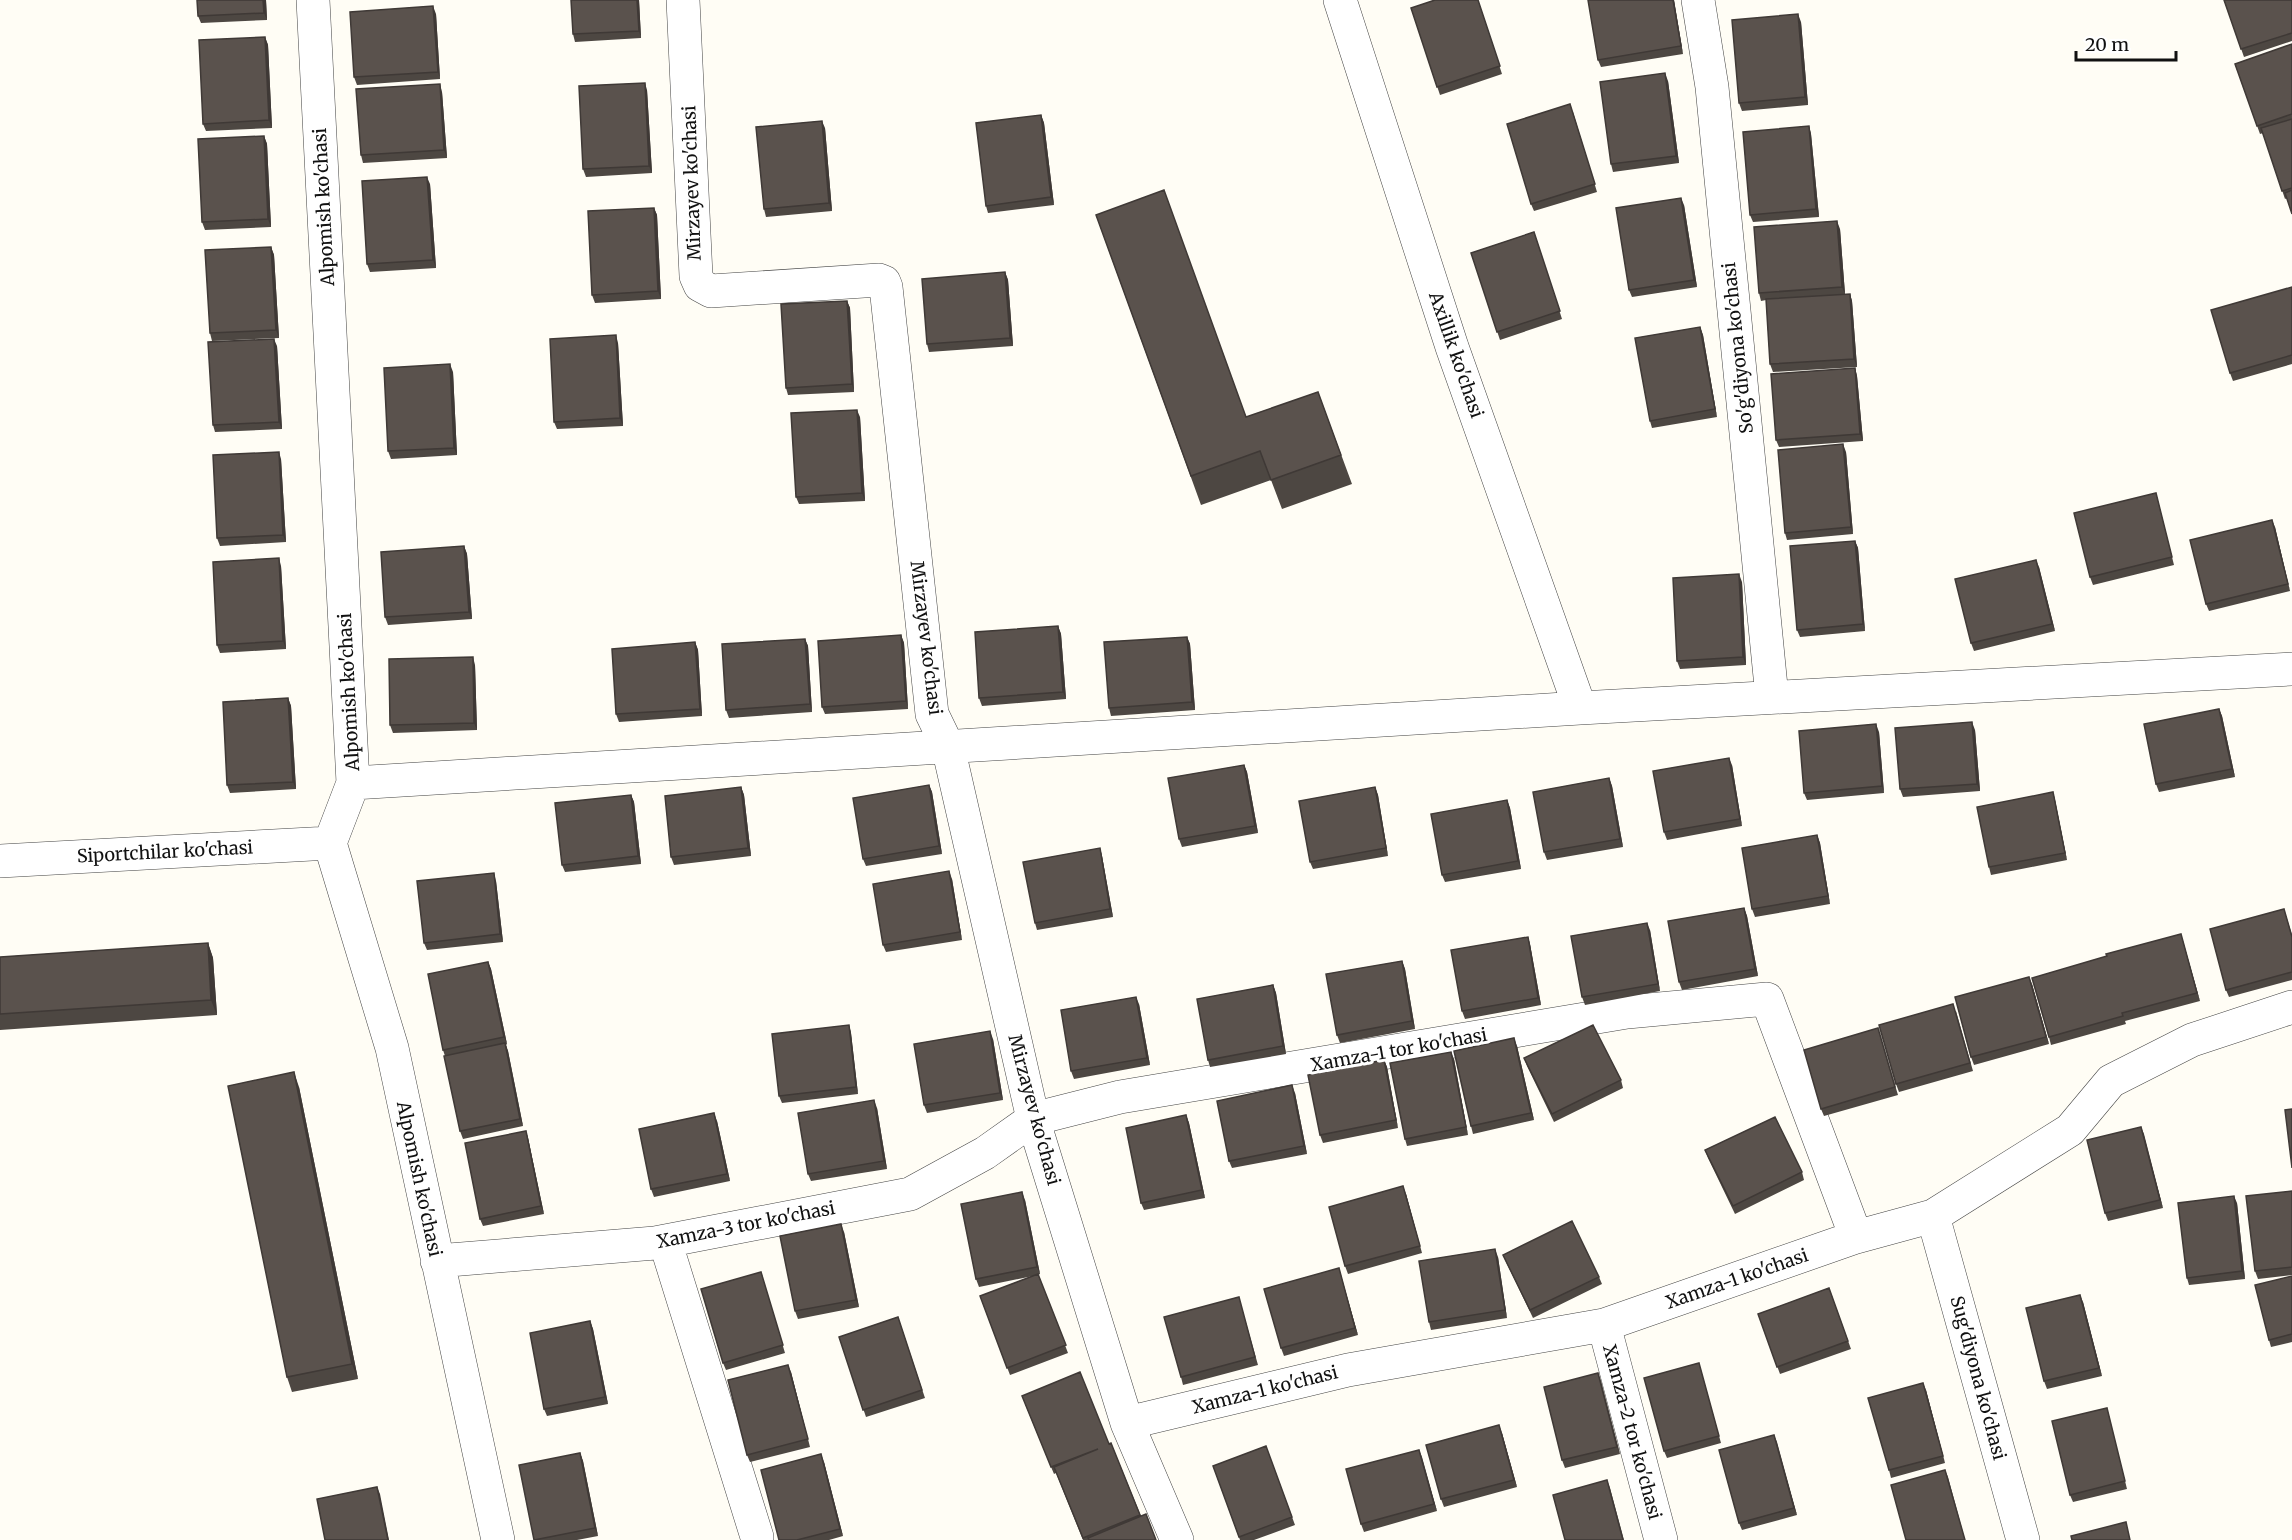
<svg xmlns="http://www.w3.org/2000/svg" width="2292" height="1540" viewBox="0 0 2292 1540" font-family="Merriweather,serif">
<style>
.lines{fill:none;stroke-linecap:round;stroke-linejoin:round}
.street-casing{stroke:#444;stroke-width:34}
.street{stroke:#fff;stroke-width:33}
.wall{fill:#4d4742}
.shaded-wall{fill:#3f3936}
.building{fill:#5a524d;stroke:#3f3936;stroke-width:1.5}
.labels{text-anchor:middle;stroke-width:6;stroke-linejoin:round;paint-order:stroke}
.street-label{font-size:18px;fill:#111;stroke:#fff}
</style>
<rect width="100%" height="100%" fill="#fffdf5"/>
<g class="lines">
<defs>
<path id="street" d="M313,0L353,783L330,843L392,1048L498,1540
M683,0L696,276L700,285L711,291L879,280L884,282L886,287L932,714L948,747L1033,1119L1127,1423L1177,1540
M1340,0L1452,347L1580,708
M1698,0L1712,87L1772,697
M353,783L1580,708L2292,669
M0,861L330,843
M1933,1216L2023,1540
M665,1241L757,1537
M437,1261L655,1243L910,1194L985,1153L1033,1119L1120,1097L1627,1012L1767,999L1856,1237
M1604,1325L1661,1540
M1127,1423L1348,1370L1604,1325L1856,1237L1933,1216L2070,1130L2111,1081L2192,1040L2292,1007"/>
</defs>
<!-- street casing -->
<use href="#street" class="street-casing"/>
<!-- street -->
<use href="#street" class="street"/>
</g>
<!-- wall -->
<path class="wall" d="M266,0L267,20L201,23L198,16Z
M571,0H639L641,38L575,42L573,34Z
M1478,0L1502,74L1440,95L1411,8Z
M1588,0H1674L1683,54L1601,67L1598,60Z
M2224,0H2292V41L2244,57Z
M436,14L440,79L357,85L354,77Z
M1801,22L1808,105L1742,111L1739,103Z
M265,37L268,45L272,128L206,131L203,124Z
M2292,44V214L2287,198L2285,199L2263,133L2260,134L2235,64Z
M1668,81L1679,163L1613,172L1611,164Z
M647,90L652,173L586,177L583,169Z
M442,92L447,158L363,163L361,155Z
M1573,112L1597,192L1534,211L1531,204Z
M1041,115L1044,123L1054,205L988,213L986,206Z
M1809,126L1811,134L1819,217L1753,222L1750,215Z
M825,128L832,211L766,217L764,209Z
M264,136L267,144L271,227L205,230L202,222Z
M430,184L436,268L370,272L367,264Z
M1684,205L1697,287L1632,297L1629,290Z
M654,208L657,215L661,299L595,303L592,295Z
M1096,215L1246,417L1318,392L1352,484L1282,509L1271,480L1201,505Z
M1840,229L1845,294H1850L1852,301L1857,367L1773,372L1770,364L1766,300L1761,301L1759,293Z
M1534,232L1562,319L1500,340L1471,253Z
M271,247L274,255L279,338L212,341L210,333Z
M1005,272L1008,280L1013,346L929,352L927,344Z
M2292,287V364L2233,381L2230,373Z
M847,301L850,308L854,392L788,395L786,388Z
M1700,327L1703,335L1717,417L1652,428L1650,421Z
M618,343L623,426L557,429L554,422Z
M277,346L282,429L215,432L213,425Z
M1855,368L1857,376L1863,441L1779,447L1776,440Z
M453,372L457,455L391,459L388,451Z
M860,417L865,501L799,504L796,497Z
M1846,452L1853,534L1787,540L1785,533Z
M281,459L286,542L220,546L217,538Z
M2156,493L2174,565L2093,585L2090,577Z
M2275,527L2290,591L2209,611L2206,604Z
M1855,541L1858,548L1865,631L1800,637L1797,630Z
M464,546L467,554L472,619L388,625L385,617Z
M281,566L286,649L220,653L217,645Z
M2039,567L2055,631L1974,651L1971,643Z
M1742,582L1746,665L1680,669L1677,661Z
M1058,626L1061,634L1066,699L982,706L979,698Z
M901,635L904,643L908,709L825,714L822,707Z
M1187,637L1190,644L1195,710L1111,716L1109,708Z
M805,639L808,646L812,712L729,718L726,710Z
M695,642L698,650L702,716L619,722L616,714Z
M475,665L477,730L393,733L390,725Z
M288,698L291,706L296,789L230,793L227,785Z
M2219,709L2222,716L2235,777L2159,792L2156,784Z
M1975,730L1980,791L1903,797L1900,789Z
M1879,732L1884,793L1807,800L1804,793Z
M1244,765L1247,772L1258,833L1182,847L1179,839Z
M1732,765L1742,826L1667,840L1664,832Z
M1609,778L1612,786L1623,847L1547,860L1544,852Z
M929,785L932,792L942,854L866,866L863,859Z
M741,787L744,795L751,856L674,865L671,857Z
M1375,787L1378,795L1388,856L1313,869L1310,862Z
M2053,792L2055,800L2067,860L1991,875L1989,867Z
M631,795L634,802L641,864L565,872L562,865Z
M1507,800L1510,808L1521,869L1445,882L1442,875Z
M1817,835L1820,843L1830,904L1755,917L1752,909Z
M1100,848L1102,856L1113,917L1037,930L1035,923Z
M952,879L962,940L886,952L883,945Z
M496,881L503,942L427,950L424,943Z
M1744,908L1747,916L1758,976L1682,990L1679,982Z
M2284,909L2292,935V980L2229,997L2226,990Z
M1650,930L1660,991L1585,1005L1582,997Z
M1528,937L1530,944L1541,1005L1465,1019L1462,1011Z
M2183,941L2200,1001L2125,1021L2126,1024L2051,1045L2049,1037Z
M208,943L213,958L217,1015L0,1030V957Z
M1402,961L1405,969L1415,1029L1340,1043L1337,1035Z
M488,962L491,969L507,1044L506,1045L508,1051L523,1126L463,1139L460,1131L445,1056L443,1050Z
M2032,984L2049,1044L1974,1065L1971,1057Z
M1273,985L1276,993L1286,1054L1210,1067L1208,1060Z
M1139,1004L1150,1065L1074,1079L1071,1071Z
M1956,1011L1973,1071L1899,1092L1896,1084Z
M849,1025L851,1033L858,1094L782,1103L779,1096Z
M1878,1028L1898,1095L1824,1116L1821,1109Z
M993,1039L1003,1100L927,1113L924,1105Z
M1517,1046L1534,1120L1473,1134L1471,1126Z
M1524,1058L1621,1080L1623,1088L1554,1122L1527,1066Z
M1454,1059L1468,1135L1407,1146L1405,1139Z
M1384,1060L1387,1067L1398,1128L1323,1143L1320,1135Z
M299,1087L358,1379L292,1392L287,1377Z
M1295,1093L1307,1154L1232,1168L1229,1161Z
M877,1108L887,1169L811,1181L808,1174Z
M1186,1115L1189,1123L1205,1198L1144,1210L1141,1203Z
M717,1121L730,1181L654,1197L651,1189Z
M2141,1127L2163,1208L2108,1221L2105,1213Z
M526,1131L528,1138L544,1214L483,1226L480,1219Z
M1705,1150L1802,1172L1804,1180L1735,1214L1708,1158Z
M2292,1191V1275L2258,1279L2255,1271Z
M1406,1194L1422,1253L1348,1274L1345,1266Z
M1025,1200L1040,1274L1038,1275L1068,1353L1010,1375L980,1296L1033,1276L979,1287L976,1279Z
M2237,1203L2245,1279L2189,1285L2187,1278Z
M844,1232L859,1307L798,1319L795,1311Z
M1503,1255L1599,1277L1602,1284L1533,1318L1506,1262Z
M1498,1257L1507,1318L1431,1330L1429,1322Z
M1339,1268L1358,1335L1284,1356L1281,1348Z
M761,1272L785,1353L726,1370L723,1363Z
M2292,1276V1342L2271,1347L2269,1340Z
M1829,1288L1851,1349L1780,1374L1758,1314Z
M2083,1302L2102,1376L2047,1389L2044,1381Z
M1241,1305L1258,1365L1183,1385L1181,1377Z
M898,1317L925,1398L866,1417L839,1337Z
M590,1321L593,1329L608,1404L547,1416L544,1409Z
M1699,1363L1721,1443L1667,1458L1664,1451Z
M791,1372L810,1447L750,1462L747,1455Z
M1598,1373L1620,1454L1565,1468L1562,1460Z
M1926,1390L1945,1463L1891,1478L1889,1470Z
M1025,1404L1109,1444L1111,1443L1141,1516L1156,1540H1083L1056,1473L1054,1474Z
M2107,1408L2109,1416L2127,1489L2073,1502L2070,1495Z
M1502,1433L1517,1487L1444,1507L1441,1499Z
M1774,1435L1797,1515L1742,1530L1739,1523Z
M1266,1446L1295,1525L1254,1540H1240L1213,1466Z
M1419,1450L1437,1511L1364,1532L1361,1524Z
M580,1453L583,1461L598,1536L577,1540H534Z
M824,1462L843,1536L829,1540H779Z"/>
<!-- shaded-wall -->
<path class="shaded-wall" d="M263,0H266L267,20L264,13Z
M637,0H639L641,38L639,31Z
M1673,0H1674L1683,54L1681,46Z
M433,6L436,14L440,79L438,72Z
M1798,14L1801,22L1808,105L1805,97Z
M265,37L268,45L272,128L269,120Z
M1665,73L1668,81L1679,163L1676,156Z
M645,83L647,90L652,173L649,166Z
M440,84L442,92L447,158L444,150Z
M1041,115L1044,123L1054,205L1051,197Z
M822,121L825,128L832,211L829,203Z
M1809,126L1811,134L1819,217L1816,209Z
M264,136L267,144L271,227L268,219Z
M427,177L430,184L436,268L433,260Z
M1681,198L1684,205L1697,287L1694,280Z
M654,208L657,215L661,299L658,291Z
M1837,221L1840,229L1845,294L1842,287Z
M271,247L274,255L279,338L276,330Z
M1005,272L1008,280L1013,346L1010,338Z
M1850,294L1852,301L1857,367L1854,359Z
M847,301L850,308L854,392L852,384Z
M1700,327L1703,335L1717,417L1715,409Z
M616,335L618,343L623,426L620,418Z
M274,339L277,346L282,429L279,422Z
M450,364L453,372L457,455L454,448Z
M1855,368L1857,376L1863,441L1860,434Z
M857,410L860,417L865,501L862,493Z
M1843,444L1846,452L1853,534L1851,527Z
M279,452L281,459L286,542L283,535Z
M2272,520L2275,527L2290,591L2288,584Z
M1855,541L1858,548L1865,631L1863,624Z
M464,546L467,554L472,619L469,612Z
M279,558L281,566L286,649L283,641Z
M2036,560L2039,567L2055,631L2052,624Z
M1739,574L1742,582L1746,665L1743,657Z
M1058,626L1061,634L1066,699L1063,692Z
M901,635L904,643L908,709L906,701Z
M1187,637L1190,644L1195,710L1192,702Z
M805,639L808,646L812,712L810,704Z
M695,642L698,650L702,716L700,709Z
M473,657L475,665L477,730L474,723Z
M288,698L291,706L296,789L293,782Z
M2219,709L2222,716L2235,777L2232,769Z
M1972,722L1975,730L1980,791L1977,784Z
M1876,724L1879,732L1884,793L1882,786Z
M1729,758L1732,765L1742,826L1740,819Z
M1244,765L1247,772L1258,833L1255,826Z
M1609,778L1612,786L1623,847L1620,839Z
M929,785L932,792L942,854L939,846Z
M741,787L744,795L751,856L748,848Z
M1375,787L1378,795L1388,856L1386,848Z
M2053,792L2055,800L2067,860L2065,853Z
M631,795L634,802L641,864L638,856Z
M1507,800L1510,808L1521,869L1518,861Z
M1817,835L1820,843L1830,904L1828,896Z
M1100,848L1102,856L1113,917L1110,909Z
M949,871L952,879L962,940L960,932Z
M494,873L496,881L503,942L500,934Z
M1744,908L1747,916L1758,976L1755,969Z
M1647,923L1650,930L1660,991L1658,984Z
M2181,934L2183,941L2200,1001L2197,993Z
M1528,937L1530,944L1541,1005L1538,998Z
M208,943L213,958L217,1015L211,1000Z
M1402,961L1405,969L1415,1029L1412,1021Z
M488,962L491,969L507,1044L504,1037Z
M2029,977L2032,984L2049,1044L2046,1037Z
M1273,985L1276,993L1286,1054L1283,1046Z
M1136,997L1139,1004L1150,1065L1147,1058Z
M849,1025L851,1033L858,1094L856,1087Z
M990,1031L993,1039L1003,1100L1000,1093Z
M1514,1038L1517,1046L1534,1120L1531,1113Z
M505,1043L508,1051L523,1126L520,1119Z
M1451,1052L1454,1059L1468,1135L1466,1127Z
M1384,1060L1387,1067L1398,1128L1396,1120Z
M294,1072L299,1087L358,1379L352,1364Z
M1292,1085L1295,1093L1307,1154L1304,1146Z
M874,1100L877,1108L887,1169L884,1161Z
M714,1113L717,1121L730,1181L727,1174Z
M1186,1115L1189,1123L1205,1198L1202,1190Z
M2141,1127L2144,1134L2163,1208L2160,1200Z
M526,1131L528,1138L544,1214L541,1206Z
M1403,1186L1406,1194L1422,1253L1420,1246Z
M1022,1192L1025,1200L1040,1274L1037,1267Z
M2234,1196L2237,1203L2245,1279L2242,1271Z
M841,1224L844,1232L859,1307L856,1300Z
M1495,1249L1498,1257L1507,1318L1505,1310Z
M1339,1268L1341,1276L1358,1335L1355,1328Z
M2080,1295L2083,1302L2102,1376L2099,1368Z
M590,1321L593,1329L608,1404L605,1397Z
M788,1365L791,1372L810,1447L808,1439Z
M1598,1373L1601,1381L1620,1454L1617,1447Z
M1923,1383L1926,1390L1945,1463L1943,1456Z
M1499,1425L1502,1433L1517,1487L1514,1480Z
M1774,1435L1777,1442L1797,1515L1794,1508Z
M1419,1450L1422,1457L1437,1511L1434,1504Z
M580,1453L583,1461L598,1536L595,1528Z
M821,1454L824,1462L843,1536L840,1529Z
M1945,1470L1948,1477L1965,1540Z
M1607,1480L1610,1488L1624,1540H1623Z
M377,1487L380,1494L389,1540H388Z"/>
<!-- building -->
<path class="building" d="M197,0H263L264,13L198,16Z
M571,0H637L639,31L573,34Z
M1435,0H1478L1500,66L1437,87L1411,8Z
M1588,0H1673L1681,46L1598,60Z
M2224,0H2292V33L2241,49Z
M433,6L438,72L354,77L350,12Z
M1798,14L1805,97L1739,103L1732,20Z
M265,37L269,120L203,124L199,40Z
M2292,44V114L2257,126L2235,64Z
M1665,73L1676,156L1611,164L1600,82Z
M645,83L649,166L583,169L579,86Z
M440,84L444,150L361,155L356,89Z
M1570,104L1595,184L1531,204L1507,124Z
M1041,115L1051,197L986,206L976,123Z
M2292,119V188L2282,191L2261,128Z
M822,121L829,203L764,209L756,127Z
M1809,126L1816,209L1750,215L1743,132Z
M264,136L268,219L202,222L198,139Z
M427,177L433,260L367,264L362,181Z
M1164,190L1246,417L1318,392L1341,455L1271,480L1260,451L1191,476L1096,215Z
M2292,190V214L2285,193Z
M1681,198L1694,280L1629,290L1616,208Z
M654,208L658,291L592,295L588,211Z
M1837,221L1842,287L1759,293L1754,227Z
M1534,232L1560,311L1497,332L1471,253Z
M271,247L276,330L210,333L205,250Z
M1005,272L1010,338L927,344L922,279Z
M2292,287V355L2230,373L2211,310Z
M1850,294L1854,359L1770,364L1766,299Z
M847,301L852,384L786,388L781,304Z
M1700,327L1715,409L1650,421L1635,338Z
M616,335L620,418L554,422L550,339Z
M274,339L279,422L213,425L208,342Z
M450,364L454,448L388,451L384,368Z
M1855,368L1860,434L1776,440L1771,374Z
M857,410L862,493L796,497L791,413Z
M1843,444L1851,527L1785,533L1778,450Z
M279,452L283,535L217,538L213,455Z
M2156,493L2172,557L2090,577L2074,513Z
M2272,520L2288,584L2206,604L2190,540Z
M1855,541L1863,624L1797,630L1790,546Z
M464,546L469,612L385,617L381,552Z
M279,558L283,641L217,645L213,562Z
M2036,560L2052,624L1971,643L1955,579Z
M1739,574L1743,657L1677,661L1673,578Z
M1058,626L1063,692L979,698L975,632Z
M901,635L906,701L822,707L818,641Z
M1187,637L1192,702L1109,708L1104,642Z
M805,639L810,704L726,710L722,644Z
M695,642L700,709L616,714L612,649Z
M473,657L474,723L390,725L389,659Z
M288,698L293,782L227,785L223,702Z
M2219,709L2232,769L2156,784L2144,724Z
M1972,722L1977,784L1900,789L1895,728Z
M1876,724L1882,786L1804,793L1799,731Z
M1729,758L1740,819L1664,832L1653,771Z
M1244,765L1255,826L1179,839L1168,778Z
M1609,778L1620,839L1544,852L1533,792Z
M929,785L939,846L863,859L853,798Z
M741,787L748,848L671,857L665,796Z
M1375,787L1386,848L1310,862L1299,801Z
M2053,792L2065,853L1989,867L1977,807Z
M631,795L638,856L562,865L555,803Z
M1507,800L1518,861L1442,875L1431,814Z
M1817,835L1828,896L1752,909L1742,848Z
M1100,848L1110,909L1035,923L1023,862Z
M949,871L960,932L883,945L873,884Z
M494,873L500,934L424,943L417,881Z
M1744,908L1755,969L1679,982L1668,921Z
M2284,909L2292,937V972L2226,990L2210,929Z
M1647,923L1658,984L1582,997L1571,936Z
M2181,934L2197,993L2122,1013L2123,1016L2049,1037L2032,978L2107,956L2106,954Z
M1528,937L1538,998L1462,1011L1451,950Z
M208,943L211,1000L0,1014V957Z
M1402,961L1412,1021L1337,1035L1326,974Z
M488,962L504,1037L443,1050L428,974Z
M2029,977L2046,1037L1971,1057L1955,997Z
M1273,985L1283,1046L1208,1060L1197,999Z
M1136,997L1147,1058L1071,1071L1061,1010Z
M1953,1004L1970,1063L1896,1084L1879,1025Z
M849,1025L856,1087L779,1096L772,1034Z
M1593,1025L1621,1080L1552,1114L1524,1058Z
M1878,1028L1895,1087L1821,1109L1804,1050Z
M990,1031L1000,1093L924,1105L914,1044Z
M1514,1038L1531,1113L1471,1126L1454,1051Z
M505,1043L520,1119L460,1131L444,1056Z
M1451,1052L1466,1127L1405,1139L1390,1063Z
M1384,1060L1396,1120L1320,1135L1308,1075Z
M294,1072L352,1364L287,1377L228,1086Z
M1292,1085L1304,1146L1229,1161L1217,1101Z
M874,1100L884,1161L808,1174L798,1113Z
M2292,1109V1168L2285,1110Z
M714,1113L727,1174L651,1189L639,1129Z
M1186,1115L1202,1190L1141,1203L1126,1128Z
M1775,1117L1802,1172L1733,1206L1705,1150Z
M2141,1127L2160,1200L2105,1213L2087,1140Z
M526,1131L541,1206L480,1219L465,1143Z
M1403,1186L1420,1246L1345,1266L1329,1207Z
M2292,1191V1267L2255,1271L2246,1196Z
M1022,1192L1037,1267L976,1279L961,1204Z
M2234,1196L2242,1271L2187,1278L2178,1203Z
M1572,1221L1599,1277L1530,1310L1503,1255Z
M841,1224L856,1300L795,1311L780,1236Z
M1495,1249L1505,1310L1429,1322L1419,1261Z
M1339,1268L1355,1328L1281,1348L1264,1289Z
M761,1272L783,1345L723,1363L701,1289Z
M1038,1274L1066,1345L1007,1368L980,1296Z
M2292,1276V1334L2269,1340L2255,1285Z
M1829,1288L1848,1341L1777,1367L1758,1314Z
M2080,1295L2099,1368L2044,1381L2026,1308Z
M1239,1297L1255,1357L1181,1377L1164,1317Z
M898,1317L922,1390L863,1410L839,1337Z
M590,1321L605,1397L544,1409L530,1333Z
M1699,1363L1719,1436L1664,1451L1644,1378Z
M788,1365L808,1439L747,1455L728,1380Z
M1080,1372L1109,1444L1111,1443L1140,1515L1083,1538L1054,1467L1098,1449L1051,1467L1022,1396Z
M1598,1373L1617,1447L1562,1460L1544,1387Z
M1923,1383L1943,1456L1889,1470L1868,1398Z
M2107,1408L2125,1481L2070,1495L2052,1421Z
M1499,1425L1514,1480L1441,1499L1426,1445Z
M1774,1435L1794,1508L1739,1523L1719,1450Z
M1266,1446L1292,1517L1239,1537L1213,1466Z
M1419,1450L1434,1504L1361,1524L1346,1469Z
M580,1453L595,1528L534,1540L519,1465Z
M821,1454L840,1529L797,1540H779L761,1470Z
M1945,1470L1965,1540H1906L1891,1485Z
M1607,1480L1623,1540H1565L1553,1495Z
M377,1487L388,1540H325L317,1499Z
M1146,1514L1156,1540H1089L1088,1538Z
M2126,1522L2130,1540H2072L2071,1536Z"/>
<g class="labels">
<!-- street labels -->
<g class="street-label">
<text transform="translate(692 183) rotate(-92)" y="6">Mirzayev ko'chasi</text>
<text transform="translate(324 207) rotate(-93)" y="6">Alpomish ko'chasi</text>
<text transform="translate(1738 348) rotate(-96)" y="6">So'g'diyona ko'chasi</text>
<text transform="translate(1456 355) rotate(71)" y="6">Axillik ko'chasi</text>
<text transform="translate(926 638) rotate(83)" y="6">Mirzayev ko'chasi</text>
<text transform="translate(349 692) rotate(-93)" y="6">Alpomish ko'chasi</text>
<text transform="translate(165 852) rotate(-3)" y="6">Siportchilar ko'chasi</text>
<text transform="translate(1399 1050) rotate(-10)" y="6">Xamza-1 tor ko'chasi</text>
<text transform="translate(1034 1110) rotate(75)" y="6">Mirzayev ko'chasi</text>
<text transform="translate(419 1179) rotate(78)" y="6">Alpomish ko'chasi</text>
<text transform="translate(746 1225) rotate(-11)" y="6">Xamza-3 tor ko'chasi</text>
<text transform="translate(1737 1279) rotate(-19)" y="6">Xamza-1 ko'chasi</text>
<text transform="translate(1978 1378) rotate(75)" y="6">Sug'diyona ko'chasi</text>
<text transform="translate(1265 1390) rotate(-14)" y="6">Xamza-1 ko'chasi</text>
<text transform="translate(1632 1432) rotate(75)" y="6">Xamza-2 tor ko'chasi</text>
</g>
</g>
<!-- scale -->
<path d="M2076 51v9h100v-9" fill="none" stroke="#111111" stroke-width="3"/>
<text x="2085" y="51" font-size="18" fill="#111111" stroke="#ffffff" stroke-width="4.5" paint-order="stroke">20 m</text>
</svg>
